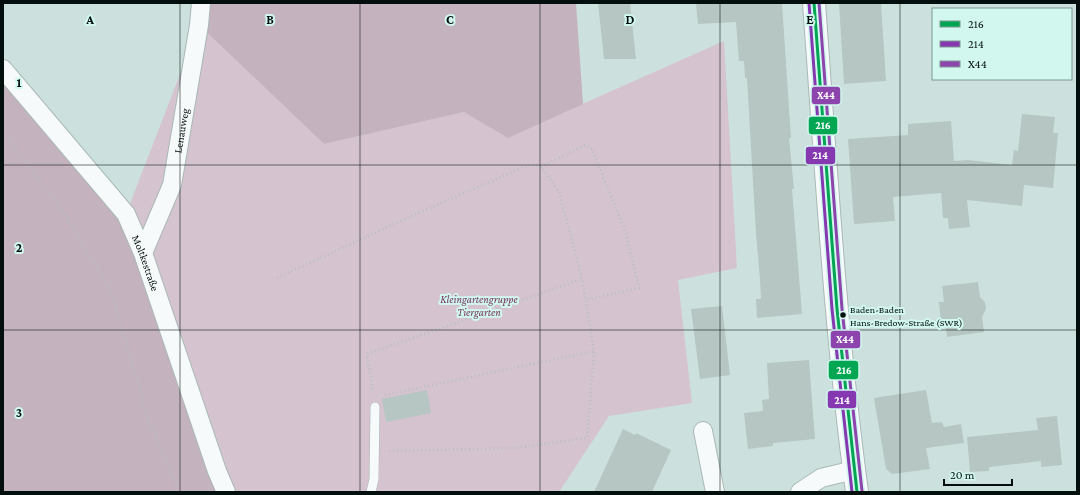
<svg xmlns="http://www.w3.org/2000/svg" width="1080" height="495" viewBox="0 0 1080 495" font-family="'Crimson Pro',serif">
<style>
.green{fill:#d5c3d0}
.forest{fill:#c5b2bf}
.building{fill:#b5c6c3}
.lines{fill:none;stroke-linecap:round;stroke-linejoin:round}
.lane-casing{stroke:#a9b9b6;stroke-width:10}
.street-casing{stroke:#a9b9b6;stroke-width:20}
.secondary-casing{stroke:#a9b9b6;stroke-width:24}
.path{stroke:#b8c0be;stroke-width:2.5;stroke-dasharray:1 3;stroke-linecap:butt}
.lane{stroke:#f7fafa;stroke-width:9}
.street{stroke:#f7fafa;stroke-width:18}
.secondary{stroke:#f7fafa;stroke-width:22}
.bus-1-casing{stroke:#d1f7ef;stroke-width:6}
.bus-2-casing{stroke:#d1f7ef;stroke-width:6}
.bus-3-casing{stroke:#d1f7ef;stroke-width:6}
.bus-1{stroke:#00a651;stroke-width:3}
.bus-2{stroke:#8638b0;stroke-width:3}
.bus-3{stroke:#8e44ad;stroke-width:3}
.grid{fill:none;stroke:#030f0c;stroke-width:1;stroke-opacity:0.55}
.bus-dot{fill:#030f0c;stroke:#d1f7ef;stroke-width:1.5}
.labels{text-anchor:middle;stroke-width:4;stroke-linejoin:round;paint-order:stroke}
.bus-label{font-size:10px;fill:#030f0c;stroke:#d1f7ef;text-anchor:start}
.street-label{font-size:11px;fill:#030f0c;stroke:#d1f7ef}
.park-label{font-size:11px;font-style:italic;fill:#78365c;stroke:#d1f7ef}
.grid-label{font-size:13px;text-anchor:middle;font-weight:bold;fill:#030f0c;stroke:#d1f7ef;stroke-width:4;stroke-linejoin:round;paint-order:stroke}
.line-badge{stroke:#d1f7ef;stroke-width:1.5}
.badge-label{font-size:11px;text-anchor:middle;font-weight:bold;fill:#fff}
</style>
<rect width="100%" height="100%" fill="#cce1dd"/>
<!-- green -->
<path class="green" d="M199,25L324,144L464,112L508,137L724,41L737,268L678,280L692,403L609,416L559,492H226L126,214Z"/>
<!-- forest -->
<path class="forest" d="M201,3H576L583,104L508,138L464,112L324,144L199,25Z
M3,69L126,214L226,492H3Z"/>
<!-- building -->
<path class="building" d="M598,3H630L636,59H604Z
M696,3H782L791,138H789L794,189H792L802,314L757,318L756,299H761L760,279L756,234L747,78H745L744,61H739L736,22L698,24Z
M839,3H881L886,81L844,84Z
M1022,114L1055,117L1053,133H1058L1053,188L1024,185L1022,206L967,200L970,227L949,229L948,218H943L941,193L893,197L895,221L854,224L848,139L908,135V124L951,121L954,161L968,160L1012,165L1014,150L1018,151Z
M978,282L980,297L985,302L986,309L982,317L984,332L947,337L945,321L941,322L939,302H944L942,286Z
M722,306L730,375L700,379L691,309Z
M809,360L815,439L773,443V446L748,449L744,413L763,411L762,400L769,399L767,363Z
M427,390L431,413L386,422L382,399Z
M926,390L932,423L942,422L944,427L961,424L964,443L926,448L930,469L892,474L886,469L874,398Z
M1057,416L1062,465L1041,467V461L989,467V471L970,472L967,437L1038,430L1036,418Z
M623,429L635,435L636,433L671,450L652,492H594Z"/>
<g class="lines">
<defs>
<path id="lane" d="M371,492L374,479L375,407"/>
<g id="street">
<path id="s1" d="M3,69L126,214L143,253L217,471L226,492"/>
<path id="s2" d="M143,253L172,185L199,25L201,3"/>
<path d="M703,431L715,492"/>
<path d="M800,492L821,478L854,470"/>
</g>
<path id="secondary" d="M814,3C826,166 835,330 857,492"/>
</defs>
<!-- lane casing -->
<use href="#lane" class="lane-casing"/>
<!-- street casing -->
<use href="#street" class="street-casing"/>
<!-- secondary casing -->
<use href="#secondary" class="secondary-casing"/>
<!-- path -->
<path class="path" d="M3,131L62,210L111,291L148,418L179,492
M541,167L585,145L592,149L626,233L639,288L585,300
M277,278L418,213L531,164L541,167L559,191L582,279L367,354L373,391
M385,395L594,351
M389,451L515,448L587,438L594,351L582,279"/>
<!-- lane -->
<use href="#lane" class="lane"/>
<!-- street -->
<use href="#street" class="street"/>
<!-- secondary -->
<use href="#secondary" class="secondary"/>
<defs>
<path id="bus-1" d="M814,3L837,309L857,492"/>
<path id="bus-2" d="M809,3L832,309L852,492"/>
<path id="bus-3" d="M819,3L842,309L862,491"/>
</defs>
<!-- bus-1 casing -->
<use href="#bus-1" class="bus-1-casing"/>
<!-- bus-2 casing -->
<use href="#bus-2" class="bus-2-casing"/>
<!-- bus-3 casing -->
<use href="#bus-3" class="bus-3-casing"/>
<!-- bus-1 -->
<use href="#bus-1" class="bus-1"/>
<!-- bus-2 -->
<use href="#bus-2" class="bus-2"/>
<!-- bus-3 -->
<use href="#bus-3" class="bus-3"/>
</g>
<!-- grid -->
<path class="grid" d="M180,3V492M360,3V492M540,3V492M720,3V492M900,3V492M3,165H1077M3,330H1077"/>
<!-- markers -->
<circle class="bus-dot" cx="843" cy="315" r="3.5"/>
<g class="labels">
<!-- bus labels -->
<g class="bus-label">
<text x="850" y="313">Baden-Baden<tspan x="850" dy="13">Hans-Bredow-Straße (SWR)</tspan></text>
</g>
<!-- street labels -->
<g class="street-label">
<text dy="4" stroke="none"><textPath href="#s2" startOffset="129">Lenauweg</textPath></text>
<text dy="4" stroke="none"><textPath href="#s1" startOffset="243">Moltkestraße</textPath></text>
</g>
<!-- park labels -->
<g class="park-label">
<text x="479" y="303">Kleingartengruppe<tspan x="479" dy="13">Tiergarten</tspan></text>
</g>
</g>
<g class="grid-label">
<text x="90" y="24">A</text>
<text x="270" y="24">B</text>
<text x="450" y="24">C</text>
<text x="630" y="24">D</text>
<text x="810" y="24">E</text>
<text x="19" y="87">1</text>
<text x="19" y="252">2</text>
<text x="19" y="417">3</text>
</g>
<g class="line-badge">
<rect x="811" y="86" width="30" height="19" rx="4" fill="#8e44ad"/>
<rect x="808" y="116" width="30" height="19" rx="4" fill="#00a651"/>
<rect x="805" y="146" width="31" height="19" rx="4" fill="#8638b0"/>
<rect x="830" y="330" width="31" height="19" rx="4" fill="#8e44ad"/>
<rect x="828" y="360" width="31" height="20" rx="4" fill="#00a651"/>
<rect x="827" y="390" width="30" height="19" rx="4" fill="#8638b0"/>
</g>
<g class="badge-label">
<text x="826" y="99">X44</text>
<text x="823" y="129">216</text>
<text x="820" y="159">214</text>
<text x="845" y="343">X44</text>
<text x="844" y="374">216</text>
<text x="842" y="404">214</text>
</g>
<!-- border -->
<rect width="1080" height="495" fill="none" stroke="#030f0c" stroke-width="8"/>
<!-- legend -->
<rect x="932" y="8" width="140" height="72" fill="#d1f7ef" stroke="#7f9a94"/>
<rect x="940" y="21" width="20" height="6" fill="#00a651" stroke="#7f9a94"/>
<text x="968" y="28" font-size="12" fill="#030f0c">216</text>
<rect x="940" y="41" width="20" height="6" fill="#8638b0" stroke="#7f9a94"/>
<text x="968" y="48" font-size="12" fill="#030f0c">214</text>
<rect x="940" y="61" width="20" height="6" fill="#8e44ad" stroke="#7f9a94"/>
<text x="968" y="68" font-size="12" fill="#030f0c">X44</text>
<!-- scale -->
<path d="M944 479v6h68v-6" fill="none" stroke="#030f0c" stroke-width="2"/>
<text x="950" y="479" font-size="12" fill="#030f0c" stroke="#d1f7ef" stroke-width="3" paint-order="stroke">20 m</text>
</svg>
